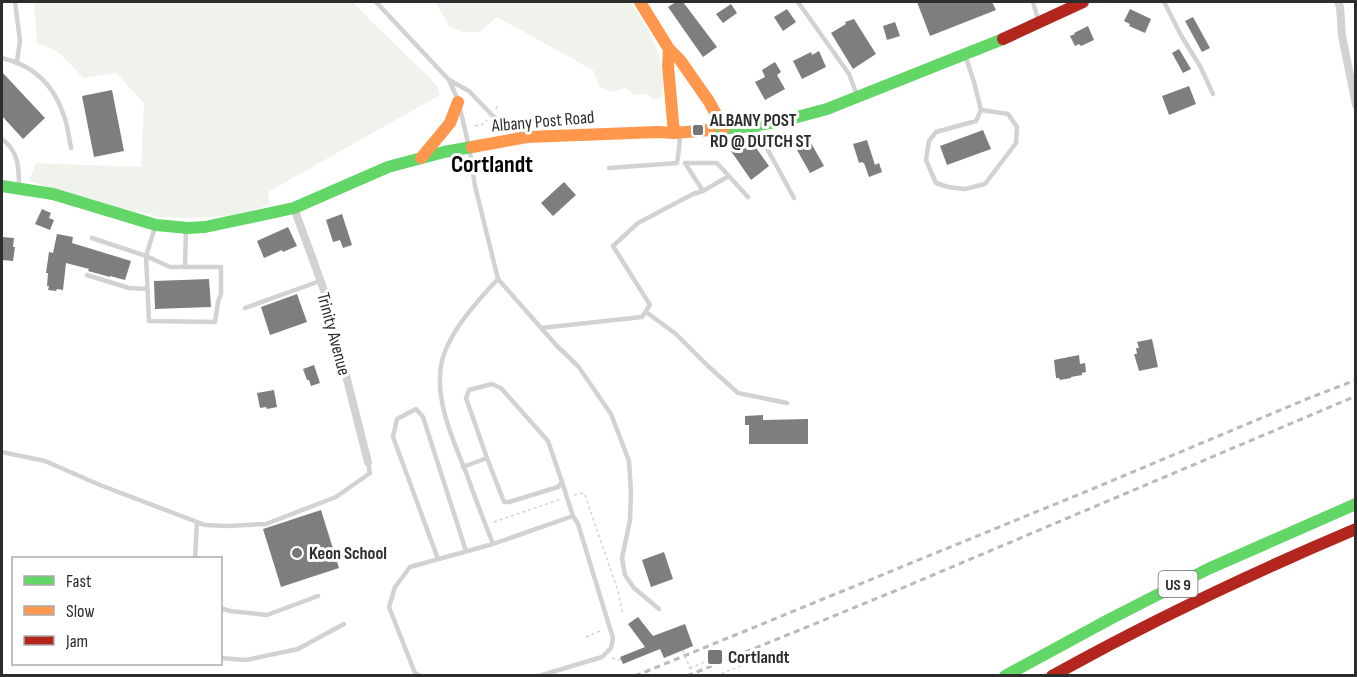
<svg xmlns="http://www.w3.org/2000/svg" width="1357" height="677" viewBox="0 0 1357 677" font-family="'Sofia Sans Condensed',sans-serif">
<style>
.green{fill:#eff3ec}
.building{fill:#7e7e7e}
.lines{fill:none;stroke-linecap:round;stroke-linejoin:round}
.path{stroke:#d2d2d2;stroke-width:1.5;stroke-dasharray:3 3;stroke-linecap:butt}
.lane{stroke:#d2d2d2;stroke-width:4.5}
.street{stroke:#d2d2d2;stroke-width:8}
.fast{stroke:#63d668;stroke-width:12}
.slow{stroke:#ff974d;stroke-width:12}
.jam{stroke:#b3261e;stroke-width:12}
.rail{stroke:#b9b9b9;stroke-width:3;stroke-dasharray:6 4.5;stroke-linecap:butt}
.path-bridge{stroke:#d2d2d2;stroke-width:1.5;stroke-dasharray:3 3;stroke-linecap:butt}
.poi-dot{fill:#767676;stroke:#fff;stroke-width:2}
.labels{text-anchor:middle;stroke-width:6;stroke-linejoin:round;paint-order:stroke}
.shield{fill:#fff;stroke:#6c6c6c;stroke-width:1.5}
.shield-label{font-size:16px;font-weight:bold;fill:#2d2d2d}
.poi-label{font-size:18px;font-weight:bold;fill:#2d2d2d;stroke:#fff;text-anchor:start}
.street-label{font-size:18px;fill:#2d2d2d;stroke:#fff}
.district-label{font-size:24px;font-weight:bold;fill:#000;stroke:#fff}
</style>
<rect width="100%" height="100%" fill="#fff"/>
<!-- green -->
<path class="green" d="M34,2H353L371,21L431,79L438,88L440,95L268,192L270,205L230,216L187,218L162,217L128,210L29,181L36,163L141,167L144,103L116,73L83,78C70,64 57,46 37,44Z
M435,2H630C650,30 669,63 661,98L653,100L647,94L635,95L625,88L611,92L599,87L593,70L497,17L479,32H463L449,26Z"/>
<!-- building -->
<path class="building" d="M676,2H683L717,47L703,57L668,7Z
M917,2H992L996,10L930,36Z
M731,4L737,13L723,23L716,14Z
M787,9L796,22L783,31L774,17Z
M1130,9L1151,19L1145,33L1129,26L1130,24L1124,21Z
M1193,17L1210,48L1202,52L1185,21Z
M854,19L876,54L853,69L831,33L846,24L845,22Z
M895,22L900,36L887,40L883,26Z
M1088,26L1094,40L1081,46L1079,44L1075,46L1070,36L1075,34L1074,33Z
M1179,49L1191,69L1183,73L1172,53Z
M819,51L826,67L802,79L793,61L811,52L812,55Z
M775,62L781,72L777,75L785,89L765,100L755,82L765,77L762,70Z
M2,72L45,118L23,139L2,116Z
M1189,86L1196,104L1169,115L1162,96Z
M112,90L124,151L94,157L82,96Z
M983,130L991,149L947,165L940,146Z
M749,138L769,166L751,180L731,151Z
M867,140L875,165L879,163L882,172L869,177L864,163H863L862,162L859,163L853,144Z
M811,143L824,166L810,173L797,150Z
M564,182L576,195L553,216L541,203Z
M42,209L51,213L49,218L54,220L50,230L35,224Z
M342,214L352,245L343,248L340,240L333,242L326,220Z
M288,227L297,246L283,252L282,250L264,258L257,241Z
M57,234L73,237L72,243L131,261L125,280L110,276V277L88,271L89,269L66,263L63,290L57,289L56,291L48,290L49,286H47L48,273H46L49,252L53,253Z
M2,237L14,238L13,247H15L13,261L2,260Z
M209,279L211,307L155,309L154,281Z
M297,294L307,322L270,335L261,307Z
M1152,339L1158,367L1139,371L1134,354H1137L1136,348H1139L1137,342Z
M1079,355L1080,364L1085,363L1086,372L1082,373V375L1071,377V378L1060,380L1059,378H1056L1054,360Z
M314,365L320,383L311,386L309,380H307L303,369Z
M274,390L277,407L267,409L266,407L260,408L257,393Z
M763,415V420L808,419V444H749V425H745V416Z
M321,510L339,568L281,587L263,529Z
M664,552L673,579L651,587L642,560Z
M638,617L653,636L685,624L693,646L664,658L660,649L623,664L620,657L645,647L628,624Z"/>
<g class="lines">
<!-- path -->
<path class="path" d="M496,109L499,104
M475,126L483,124L487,120
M574,495L583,493L585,495L618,591L623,615
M494,522L561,499
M586,637L600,631L603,632
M612,658L621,660
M690,668L712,659
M716,676L752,661"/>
<!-- lane -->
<path class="lane" d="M15,2L20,41L17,61
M376,2L449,80L458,100
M798,2L849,74L857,95
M1033,2L1039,22
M1164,2L1182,37L1200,66L1213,94
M965,55L974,82L981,110L976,121L936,132L929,141L926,160L936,183L948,187L965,189L985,184L1016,143L1017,127L1008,114L981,110
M2,58C33,65 54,85 64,116C68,126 69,138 71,148
M449,80L469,91L492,115L506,127L523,135
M460,108L469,147L475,186L498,279C478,300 449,332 442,361C433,398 454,442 467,475C475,498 484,521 493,544
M756,128L794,198
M2,139C19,151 19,169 19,188
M686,163H717L748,197
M609,168L677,163L679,149L680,135
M703,191L729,176
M92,238L146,256L155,227
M146,256L170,267H221V294L218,302L215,322L149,321Z
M185,267L186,228
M87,275L129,288L147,289
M498,279L557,346L578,366L611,414L629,461L631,493L630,520L622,558L625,575L634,588L659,609
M245,308L320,281
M646,312L676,334L708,366L738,393L787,403
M541,328L642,317L650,305L613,246L638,223L693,194L703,191L685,163
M2,452L45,461L100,485L205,525L227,526L266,524L336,497L370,473L368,462
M463,467L487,458L466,398L469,390L492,384L501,388L548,441L562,482L558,487L509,502H504L487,458
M562,482L573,516
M195,558L197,522
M438,559L393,437L397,419L416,409L423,417L466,551
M220,608L230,611L267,615L318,596
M220,658L246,660L298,649L344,624
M420,676L415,673L389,607L395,587L410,567L493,544L573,516L578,524L613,638L611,648L602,657L539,676"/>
<!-- street -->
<path class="street" d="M1338,2L1340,7L1342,36L1356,105
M294,208L325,293L368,462"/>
<!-- fast -->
<path class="fast" d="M710,130L753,126L786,120L827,109L1003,39
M2,186L53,194L156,225L188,228L205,227L294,208L388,167L444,152L472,147
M1005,676L1110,619L1208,569L1356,504"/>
<!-- slow -->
<path class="slow" d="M640,2L669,49L680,60L708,100L724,128
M669,49L668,66L674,133
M472,147L527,137L658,132L674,133L710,130
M421,158L450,123L458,102"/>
<!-- jam -->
<path class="jam" d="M1003,39L1083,2
M1052,676C1151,621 1252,573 1356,529"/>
<!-- rail -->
<path class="rail" d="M635,676L1097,487L1309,398L1356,380
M687,676L907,586L1356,396"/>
<!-- path-bridge -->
<path class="path-bridge" d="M683,650L693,676"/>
</g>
<!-- markers -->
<g class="poi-dot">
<rect x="692" y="124" width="12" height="12" rx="3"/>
<circle cx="297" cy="553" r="6"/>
<rect x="707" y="649" width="16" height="16" rx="3"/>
</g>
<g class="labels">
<!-- shield labels -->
<rect class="shield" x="1158.5" y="571" width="39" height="26" rx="4.5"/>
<g class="shield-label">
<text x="1178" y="590">US 9</text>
</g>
<!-- poi labels -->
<g class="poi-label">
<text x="710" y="126">ALBANY POST<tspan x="710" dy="21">RD @ DUTCH ST</tspan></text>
<text x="309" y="559">Keon School</text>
<text x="728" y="663">Cortlandt</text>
</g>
<!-- street labels -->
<g class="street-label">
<text transform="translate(543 121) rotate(-5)" y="6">Albany Post Road</text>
<text transform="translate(334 334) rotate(75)" y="6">Trinity Avenue</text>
</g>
<!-- district labels -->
<g class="district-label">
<text x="492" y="172">Cortlandt</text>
</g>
</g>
<!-- border -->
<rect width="1357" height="677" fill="none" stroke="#2d2d2d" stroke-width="6"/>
<!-- legend -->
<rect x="12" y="557" width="210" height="108" fill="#ffffff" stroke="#ababab" stroke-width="1.5"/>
<rect x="24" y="576" width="30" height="9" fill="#63d668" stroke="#ababab" stroke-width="1.5"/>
<text x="66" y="587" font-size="18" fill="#2d2d2d">Fast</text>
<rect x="24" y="606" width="30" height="9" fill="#ff974d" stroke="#ababab" stroke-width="1.5"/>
<text x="66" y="617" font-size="18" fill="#2d2d2d">Slow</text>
<rect x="24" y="636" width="30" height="9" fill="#b3261e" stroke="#ababab" stroke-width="1.5"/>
<text x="66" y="647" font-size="18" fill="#2d2d2d">Jam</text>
</svg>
